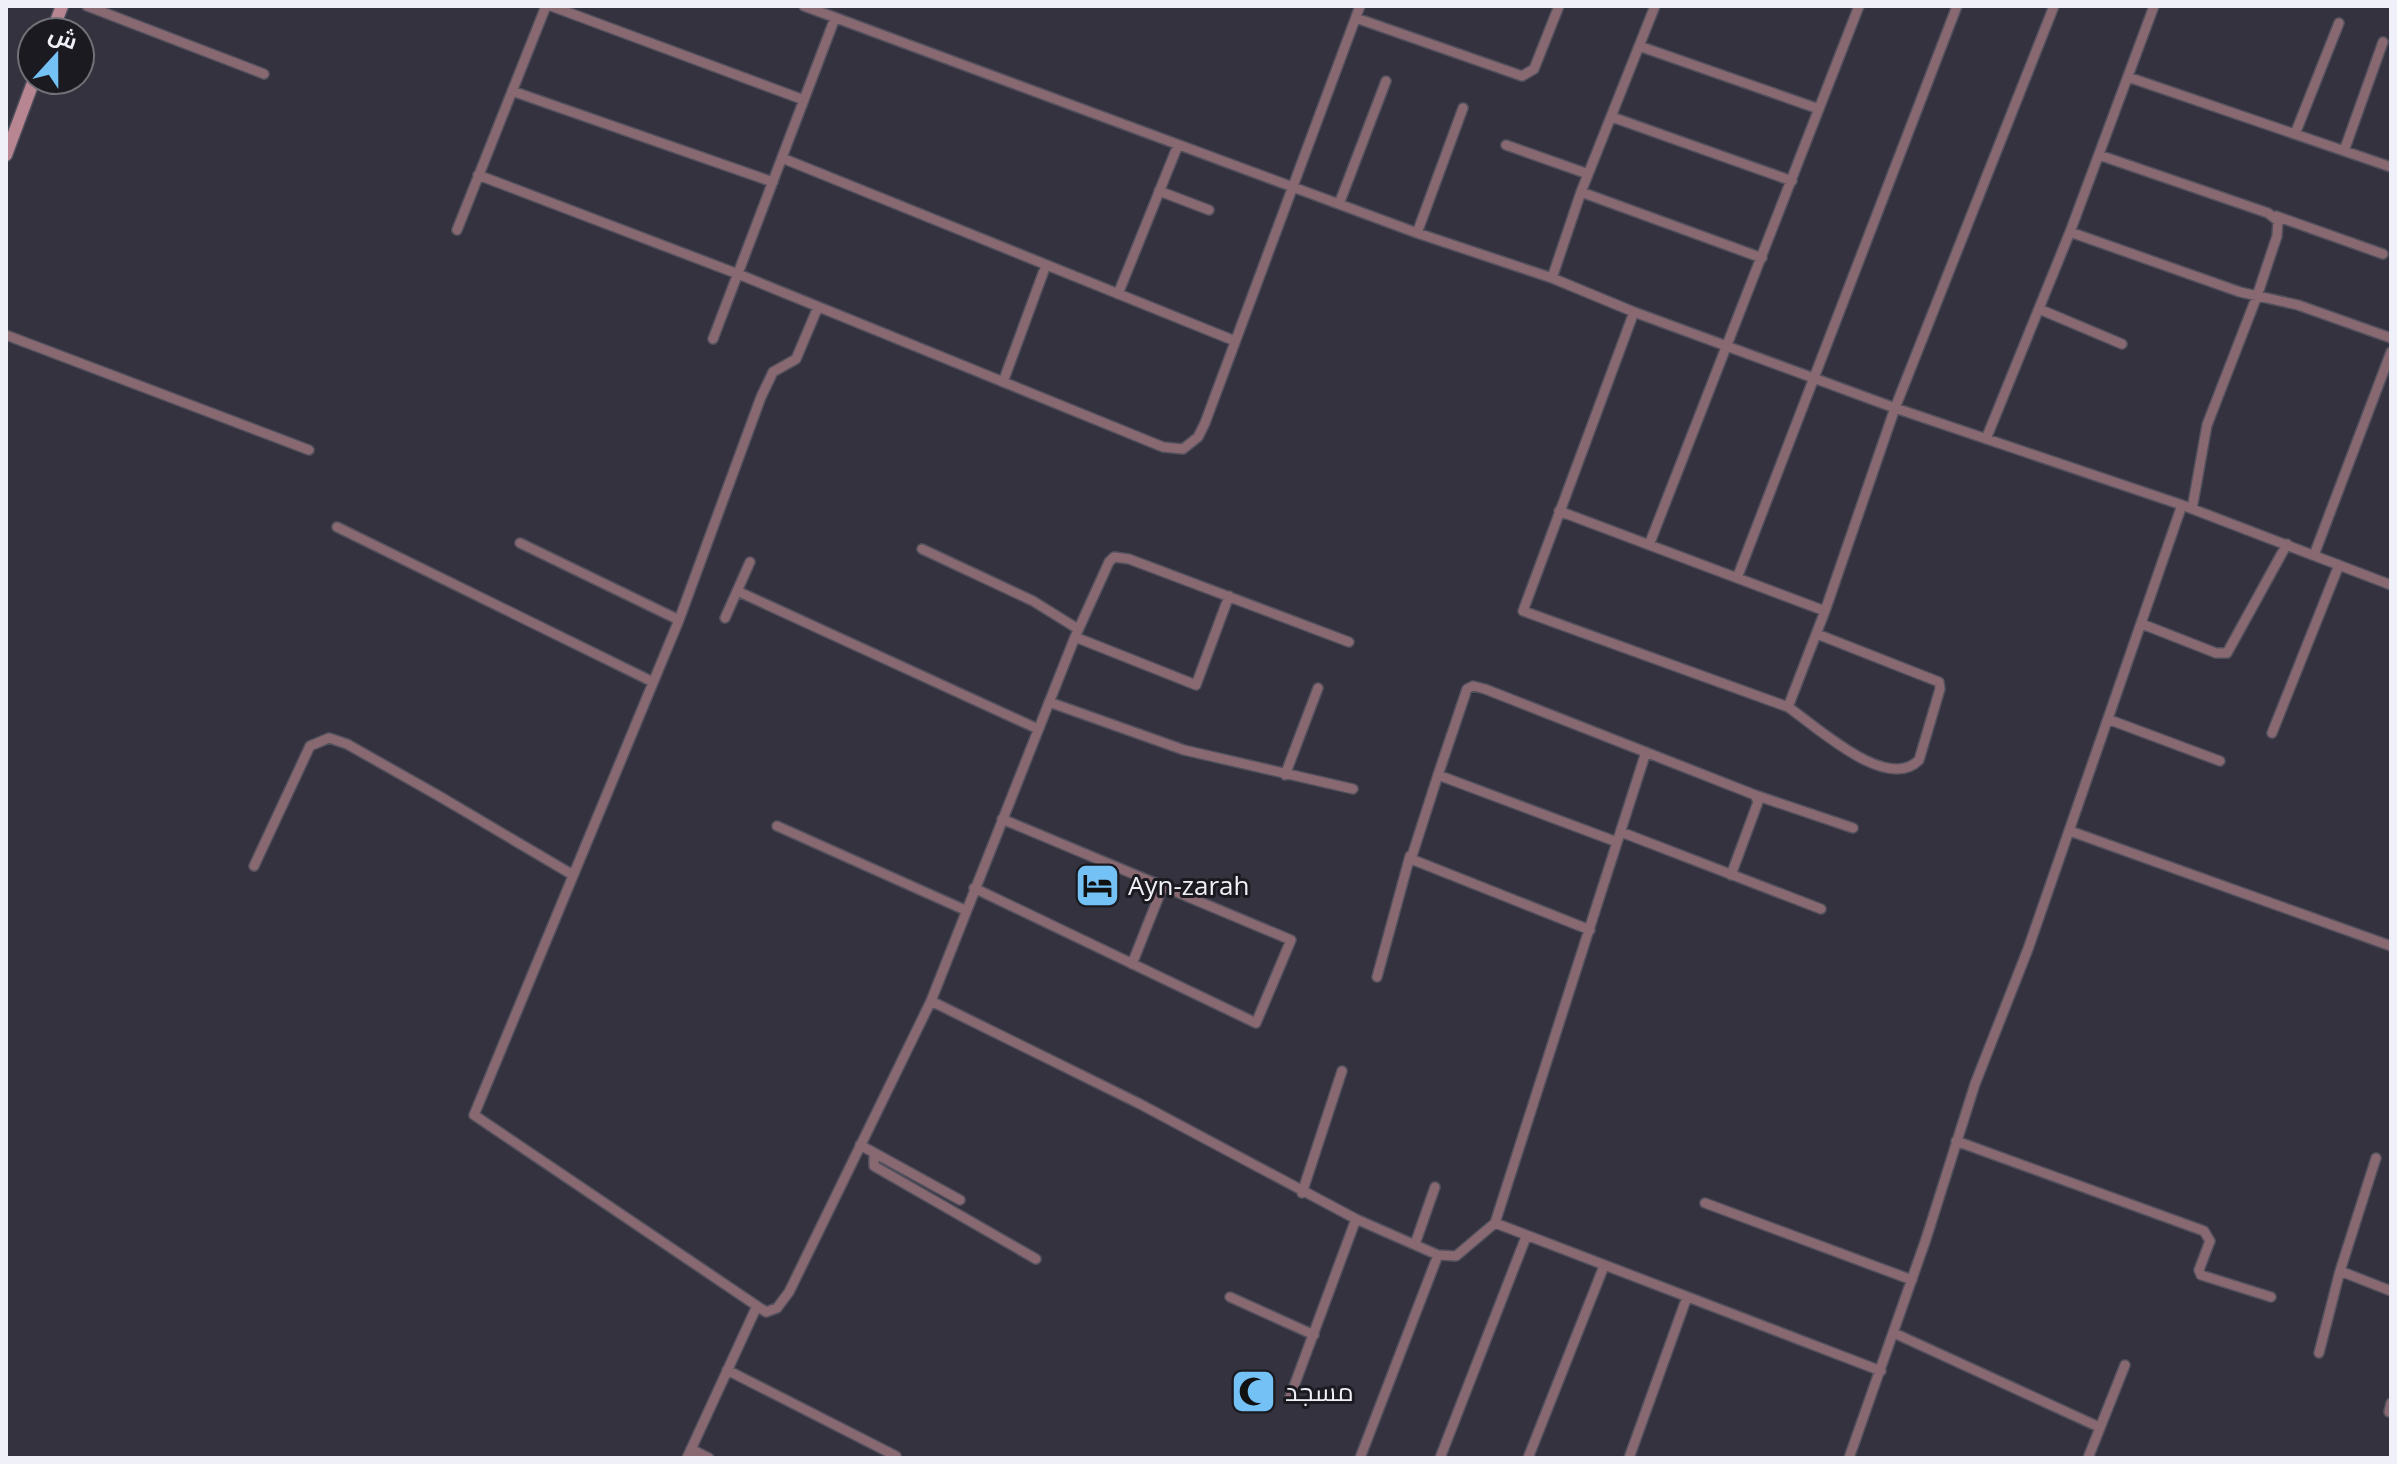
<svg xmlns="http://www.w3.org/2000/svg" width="2397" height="1464" viewBox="0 0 2397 1464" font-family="'Open Sans',Cairo,sans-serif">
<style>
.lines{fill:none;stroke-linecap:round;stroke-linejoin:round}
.street-casing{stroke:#51505c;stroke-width:12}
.secondary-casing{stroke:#51505c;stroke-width:15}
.street{stroke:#886871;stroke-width:9}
.secondary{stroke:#b88593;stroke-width:12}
.labels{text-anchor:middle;stroke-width:6;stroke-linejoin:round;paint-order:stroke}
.poi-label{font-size:26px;fill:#f0f0f8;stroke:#1b1a20;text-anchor:start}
</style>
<rect width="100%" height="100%" fill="#33323e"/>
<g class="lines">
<defs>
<path id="street" d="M87,6L264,74
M551,6L804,100
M804,6L1417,233L1552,278L1634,312L1895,408L2182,505
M1356,18L1522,76L1534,69L1559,6
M1639,46L1819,109
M2128,77L2391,167
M512,91L773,182
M1612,117L1792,181
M2295,134L2339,23
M1506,145L1588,174
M2344,151L2383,42
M2099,155L2268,213L2278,221L2277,236L2257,296L2207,425L2192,509
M782,158L1235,341
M478,175L738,274L1163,447L1183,449L1198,437L1205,423L1360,6
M1159,191L1209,210
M1581,192L1762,258
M1339,204L1386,81
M2276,216L2383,254
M457,230L546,6
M2070,232L2240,292L2298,305L2391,338
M1417,233L1463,108
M1552,278L1581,192L1655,6
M1118,294L1178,145
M2039,309L2122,344
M1634,312L1523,611L1788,707L1825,611L1895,408L2054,6
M6,335L309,450
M713,339L835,18
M1003,382L1046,265
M1986,439L2070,232L2154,6
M1559,511L1825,611
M337,527L653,682
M520,543L679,620L474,1115L766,1312L777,1308L789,1292L931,1001L1075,637L1109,562L1114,557L1129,559L1349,642
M1649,545L1859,6
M922,549L1033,601L1078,629
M2314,555L2391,352
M1737,578L1957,6
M737,591L1038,729
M725,618L750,562
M679,620L761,397L773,372L796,359L818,307
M2142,624L2216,653H2227L2287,544
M1075,637L1196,685L1229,596
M1049,702L1184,750L1353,789
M1788,707C1816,726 1887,793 1919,760L1940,689L1939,682L1817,634
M2110,720L2220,761
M2272,733L2339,565
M1285,775L1318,688
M1438,775L1411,859L1590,930
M777,826L965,910
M2070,831L2391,946
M1621,832L1821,909
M1617,842L1438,775L1467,689L1473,686L1485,689L1755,795L1853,828
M254,866L310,746L329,738L347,744L439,796L573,875
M1731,875L1758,802L1755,795
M974,888L1256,1023L1291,940L1002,819
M1132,964L1163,886
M1377,977L1410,856
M931,1001L1140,1104L1356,1219L1438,1255L1456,1256L1495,1223L1646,752
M1956,1141L2204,1231L2210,1241L2199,1270L2201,1275L2271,1297
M860,1145L960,1200
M874,1153V1166L1036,1259
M1302,1193L1342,1071
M1705,1203L1912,1280
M1495,1223L1881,1371
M1415,1244L1435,1187
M2340,1271L2376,1158
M1230,1297L1314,1335
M1894,1333L2099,1427
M2319,1353L2340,1271L2391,1291
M727,1370L896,1456
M1290,1397L1356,1219
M2389,1412L2391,1403
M691,1449L709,1458
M687,1458L757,1306
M1360,1458L1438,1255
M1440,1458L1526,1237
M1528,1458L1604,1266
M1629,1458L1687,1297
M1849,1458L1926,1239L1975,1084L2028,949L2182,505L2391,585
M2088,1458L2125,1365"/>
<path id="secondary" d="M52,32L62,6
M6,155L34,80"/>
</defs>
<!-- street casing -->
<use href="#street" class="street-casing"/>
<!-- secondary casing -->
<use href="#secondary" class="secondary-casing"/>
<!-- street -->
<use href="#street" class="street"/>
<!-- secondary -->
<use href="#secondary" class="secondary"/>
</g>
<!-- icons -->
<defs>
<symbol id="hotel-square" viewBox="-11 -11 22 22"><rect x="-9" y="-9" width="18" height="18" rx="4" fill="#73c1f5" stroke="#1b1a20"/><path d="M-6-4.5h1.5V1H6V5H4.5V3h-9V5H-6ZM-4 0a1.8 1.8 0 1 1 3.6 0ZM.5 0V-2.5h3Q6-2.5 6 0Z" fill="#111"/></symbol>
<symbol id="mosque-square" viewBox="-11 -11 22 22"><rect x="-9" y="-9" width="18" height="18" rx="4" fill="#73c1f5" stroke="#1b1a20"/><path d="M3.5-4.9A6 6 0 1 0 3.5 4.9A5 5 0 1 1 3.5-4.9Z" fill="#111"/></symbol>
</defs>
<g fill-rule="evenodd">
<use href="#hotel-square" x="1072" y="860" width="51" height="51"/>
<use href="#mosque-square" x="1228" y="1366" width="51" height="51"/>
</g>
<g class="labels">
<!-- poi labels -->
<g class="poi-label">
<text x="1128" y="895">Ayn-zarah</text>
<text x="1285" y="1401">مسجد</text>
</g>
</g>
<!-- border -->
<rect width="2397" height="1464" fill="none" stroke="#f0f0f8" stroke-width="16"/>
<!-- north arrow -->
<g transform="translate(56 56) rotate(21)"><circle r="38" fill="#1b1a20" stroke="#707076" stroke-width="2"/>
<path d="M0-6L14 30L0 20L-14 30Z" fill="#73c1f5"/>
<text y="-12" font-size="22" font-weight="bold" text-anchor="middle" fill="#f0f0f8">ش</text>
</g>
</svg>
